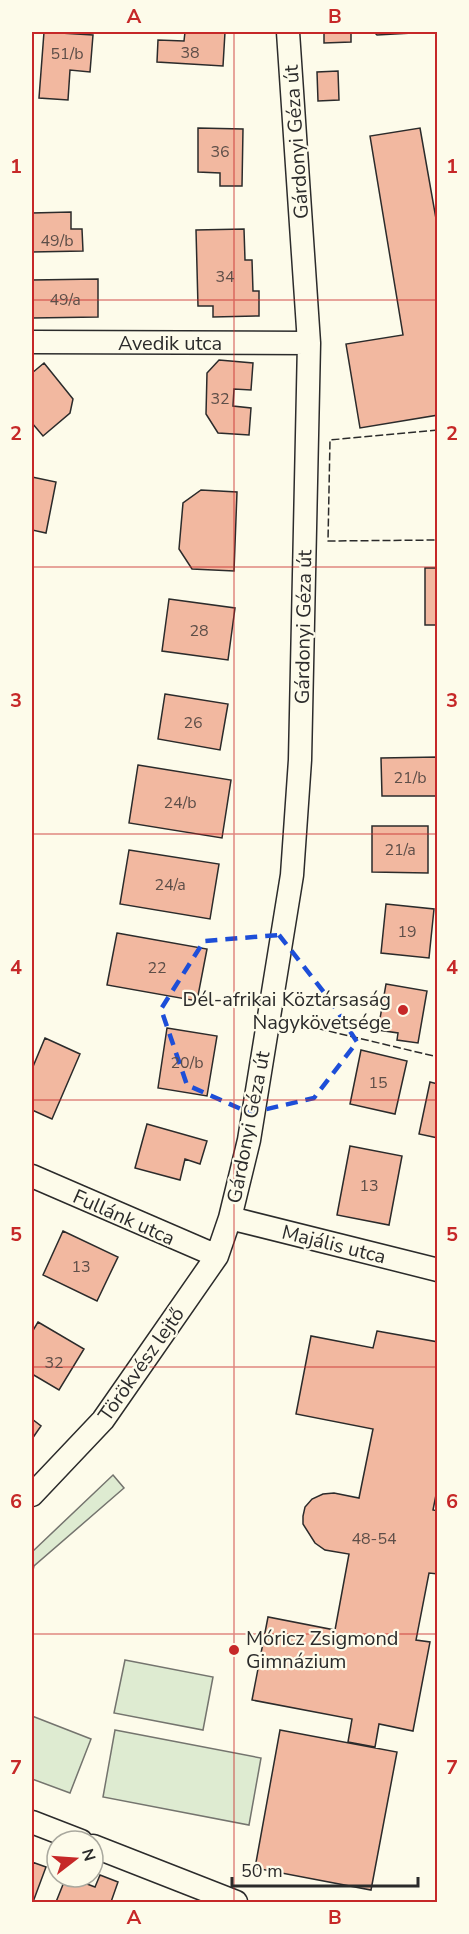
<svg xmlns="http://www.w3.org/2000/svg" width="469" height="1934" viewBox="0 0 469 1934" font-family="'Nunito Sans',sans-serif">
<style>
.green{fill:#deebd1;stroke:#74746e;stroke-width:1.5}
.building{fill:#f2b8a0;stroke:#2b2b2b;stroke-width:1.5}
.lines{fill:none;stroke-linecap:round;stroke-linejoin:round}
.minor-casing{stroke:#2b2b2b;stroke-width:25}
.minor{stroke:#fdfbea;stroke-width:22}
.fence{stroke:#2b2b2b;stroke-width:1.5;stroke-dasharray:8 3;stroke-linecap:butt}
.marked{fill:none;stroke:#1d4ed8;stroke-width:4.5;stroke-dasharray:12 8;stroke-linejoin:round}
.grid{fill:none;stroke:#c62828;stroke-width:1.5;stroke-opacity:0.55}
.poi-dot{fill:#c62828;stroke:#fdfbea;stroke-width:2}
.labels{text-anchor:middle;stroke-width:4.5;stroke-linejoin:round;paint-order:stroke}
.number-label{font-size:16px;fill:#5d4e48}
.street-label{font-size:20px;fill:#2b2b2b;stroke:#fdfbea}
.poi-label{font-size:20px;fill:#2b2b2b;stroke:#fdfbea;text-anchor:end}
.neatline{fill:none;stroke:#c62828;stroke-width:2}
.grid-label{font-size:20px;text-anchor:middle;font-weight:bold;fill:#c62828}
</style>
<rect width="100%" height="100%" fill="#fdfbea"/>
<!-- green -->
<path class="green" d="M113,1475L124,1488L34,1566L32,1574V1552Z
M125,1660L213,1677L203,1730L114,1713Z
M32,1716L91,1739L70,1793L32,1779Z
M115,1730L261,1758L249,1825L103,1797Z"/>
<!-- building -->
<path class="building" d="M44,32L93,35L90,72L70,70L68,100L39,98Z
M185,32H225L223,66L157,62L158,40L184,41Z
M324,32H351V42L324,43Z
M374,32H431L377,35Z
M338,71L339,100L318,101L317,72Z
M198,128L243,129L242,186H220V173L198,172Z
M420,128L438,230V415L360,428L346,344L403,335L370,136Z
M71,212V229H82L83,251L32,252V213Z
M244,229L245,260H252L253,291H259V316L213,317V306H198L196,230Z
M98,279V317L32,318V280Z
M219,360L253,363L251,390L234,389L233,406L251,408L249,435L218,433L206,414L207,373Z
M44,363L73,399L70,413L43,436L32,423V373Z
M32,477L56,482L46,533L32,530Z
M201,490L237,492L234,571L192,569L179,549L183,503Z
M425,568H438V625H425Z
M169,599L235,608L228,660L162,651Z
M165,694L228,704L220,750L158,739Z
M438,757V796H382L381,758Z
M138,765L231,780L222,838L129,823Z
M372,826H428V873L372,872Z
M129,850L219,864L210,919L120,904Z
M386,904L434,909L429,958L381,953Z
M117,933L207,949L197,1001L107,985Z
M386,984L427,991L418,1043L397,1040L398,1033L378,1030Z
M167,1028L217,1036L207,1096L158,1088Z
M45,1038L80,1054L52,1119L32,1110V1069Z
M361,1050L407,1061L395,1114L350,1104Z
M430,1082L438,1084V1138L419,1134Z
M147,1124L207,1141L200,1164L185,1159L180,1180L135,1168Z
M350,1146L402,1156L389,1225L337,1215Z
M63,1231L118,1257L97,1301L43,1275Z
M38,1322L84,1349L59,1390L32,1374V1332Z
M377,1331L438,1342V1485L433,1510L438,1511V1574L429,1573L416,1640L430,1642L413,1731L379,1724L375,1747L348,1742L352,1719L252,1700L268,1617L335,1630L349,1554L325,1550L315,1543L303,1524V1516L305,1507L312,1499L323,1494L334,1493L359,1498L373,1429L296,1414L311,1336L373,1348Z
M32,1419L41,1426L32,1439Z
M280,1730L397,1752L371,1890L255,1868Z
M32,1862L46,1867L33,1902H32Z
M100,1875L118,1882L111,1902H56L66,1877H80L79,1881L95,1887Z"/>
<g class="lines">
<defs>
<path id="minor" d="M32,342L309,343
M32,1176L217,1256
M230,1218L438,1270
M32,1495L103,1420L217,1256L230,1218L249,1140L292,875L300,760L309,343L288,32
M32,1822L81,1841
M93,1846L236,1902"/>
</defs>
<!-- minor casing -->
<use href="#minor" class="minor-casing"/>
<!-- minor -->
<use href="#minor" class="minor"/>
<!-- fence -->
<path class="fence" d="M438,430L330,440L328,541L438,540
M286,1021L438,1057"/>
</g>
<!-- marked area -->
<path class="marked" d="M279,935L330,1000L357,1042L314,1098L250,1113L187,1085L161,1009L204,941Z"/>
<!-- grid -->
<path class="grid" d="M234,32V1902M32,300H438M32,567H438M32,834H438M32,1100H438M32,1367H438M32,1634H438"/>
<!-- markers -->
<g class="poi-dot">
<circle cx="403" cy="1010" r="6"/>
<circle cx="234" cy="1650" r="6"/>
</g>
<g class="labels">
<!-- number labels -->
<g class="number-label">
<text x="190" y="58">38</text>
<text x="67" y="59">51/b</text>
<text x="220" y="157">36</text>
<text x="57" y="246">49/b</text>
<text x="225" y="282">34</text>
<text x="65" y="305">49/a</text>
<text x="220" y="404">32</text>
<text x="199" y="636">28</text>
<text x="193" y="728">26</text>
<text x="410" y="783">21/b</text>
<text x="180" y="808">24/b</text>
<text x="400" y="855">21/a</text>
<text x="170" y="890">24/a</text>
<text x="407" y="937">19</text>
<text x="157" y="973">22</text>
<text x="187" y="1068">20/b</text>
<text x="378" y="1088">15</text>
<text x="369" y="1191">13</text>
<text x="81" y="1272">13</text>
<text x="54" y="1368">32</text>
<text x="374" y="1544">48-54</text>
</g>
<!-- street labels -->
<g class="street-label">
<text transform="translate(296 142) rotate(-94)" y="7">Gárdonyi Géza út</text>
<text x="170" y="350">Avedik utca</text>
<text transform="translate(303 627) rotate(-89)" y="7">Gárdonyi Géza út</text>
<text transform="translate(248 1127) rotate(-79)" y="7">Gárdonyi Géza út</text>
<text transform="translate(124 1217) rotate(24)" y="7">Fullánk utca</text>
<text transform="translate(334 1244) rotate(14)" y="7">Majális utca</text>
<text transform="translate(141 1364) rotate(-55)" y="7">Törökvész lejtő</text>
</g>
<!-- poi labels -->
<g class="poi-label">
<text x="391" y="1006">Dél-afrikai Köztársaság<tspan x="391" dy="23">Nagykövetsége</tspan></text>
<text x="246" y="1645" text-anchor="start">Móricz Zsigmond<tspan x="246" dy="23">Gimnázium</tspan></text>
</g>
</g>
<!-- border -->
<rect width="469" height="1934" fill="none" stroke="#fdfbea" stroke-width="66"/>
<!-- north arrow -->
<g transform="translate(75 1859) rotate(73)"><circle r="28" fill="#fdfbea" stroke="#a9a89e" stroke-width="1.5"/>
<path d="M0-4.5L10 22L0 15L-10 22Z" fill="#c62828"/>
<text y="-9" font-size="16" font-weight="bold" text-anchor="middle" fill="#2b2b2b">N</text>
</g>
<!-- scale -->
<path d="M232 1877v9h186v-9" fill="none" stroke="#2b2b2b" stroke-width="3"/>
<text x="241" y="1877" font-size="18" fill="#2b2b2b" stroke="#fdfbea" stroke-width="4.5" paint-order="stroke">50 m</text>
<rect x="33" y="33" width="403" height="1868" class="neatline"/>
<g class="grid-label">
<text x="134" y="23">A</text>
<text x="335" y="23">B</text>
<text x="16" y="173">1</text>
<text x="452" y="173">1</text>
<text x="16" y="440">2</text>
<text x="452" y="440">2</text>
<text x="16" y="707">3</text>
<text x="452" y="707">3</text>
<text x="16" y="974">4</text>
<text x="452" y="974">4</text>
<text x="16" y="1241">5</text>
<text x="452" y="1241">5</text>
<text x="16" y="1508">6</text>
<text x="452" y="1508">6</text>
<text x="16" y="1774">7</text>
<text x="452" y="1774">7</text>
<text x="134" y="1924">A</text>
<text x="335" y="1924">B</text>
</g>
</svg>
